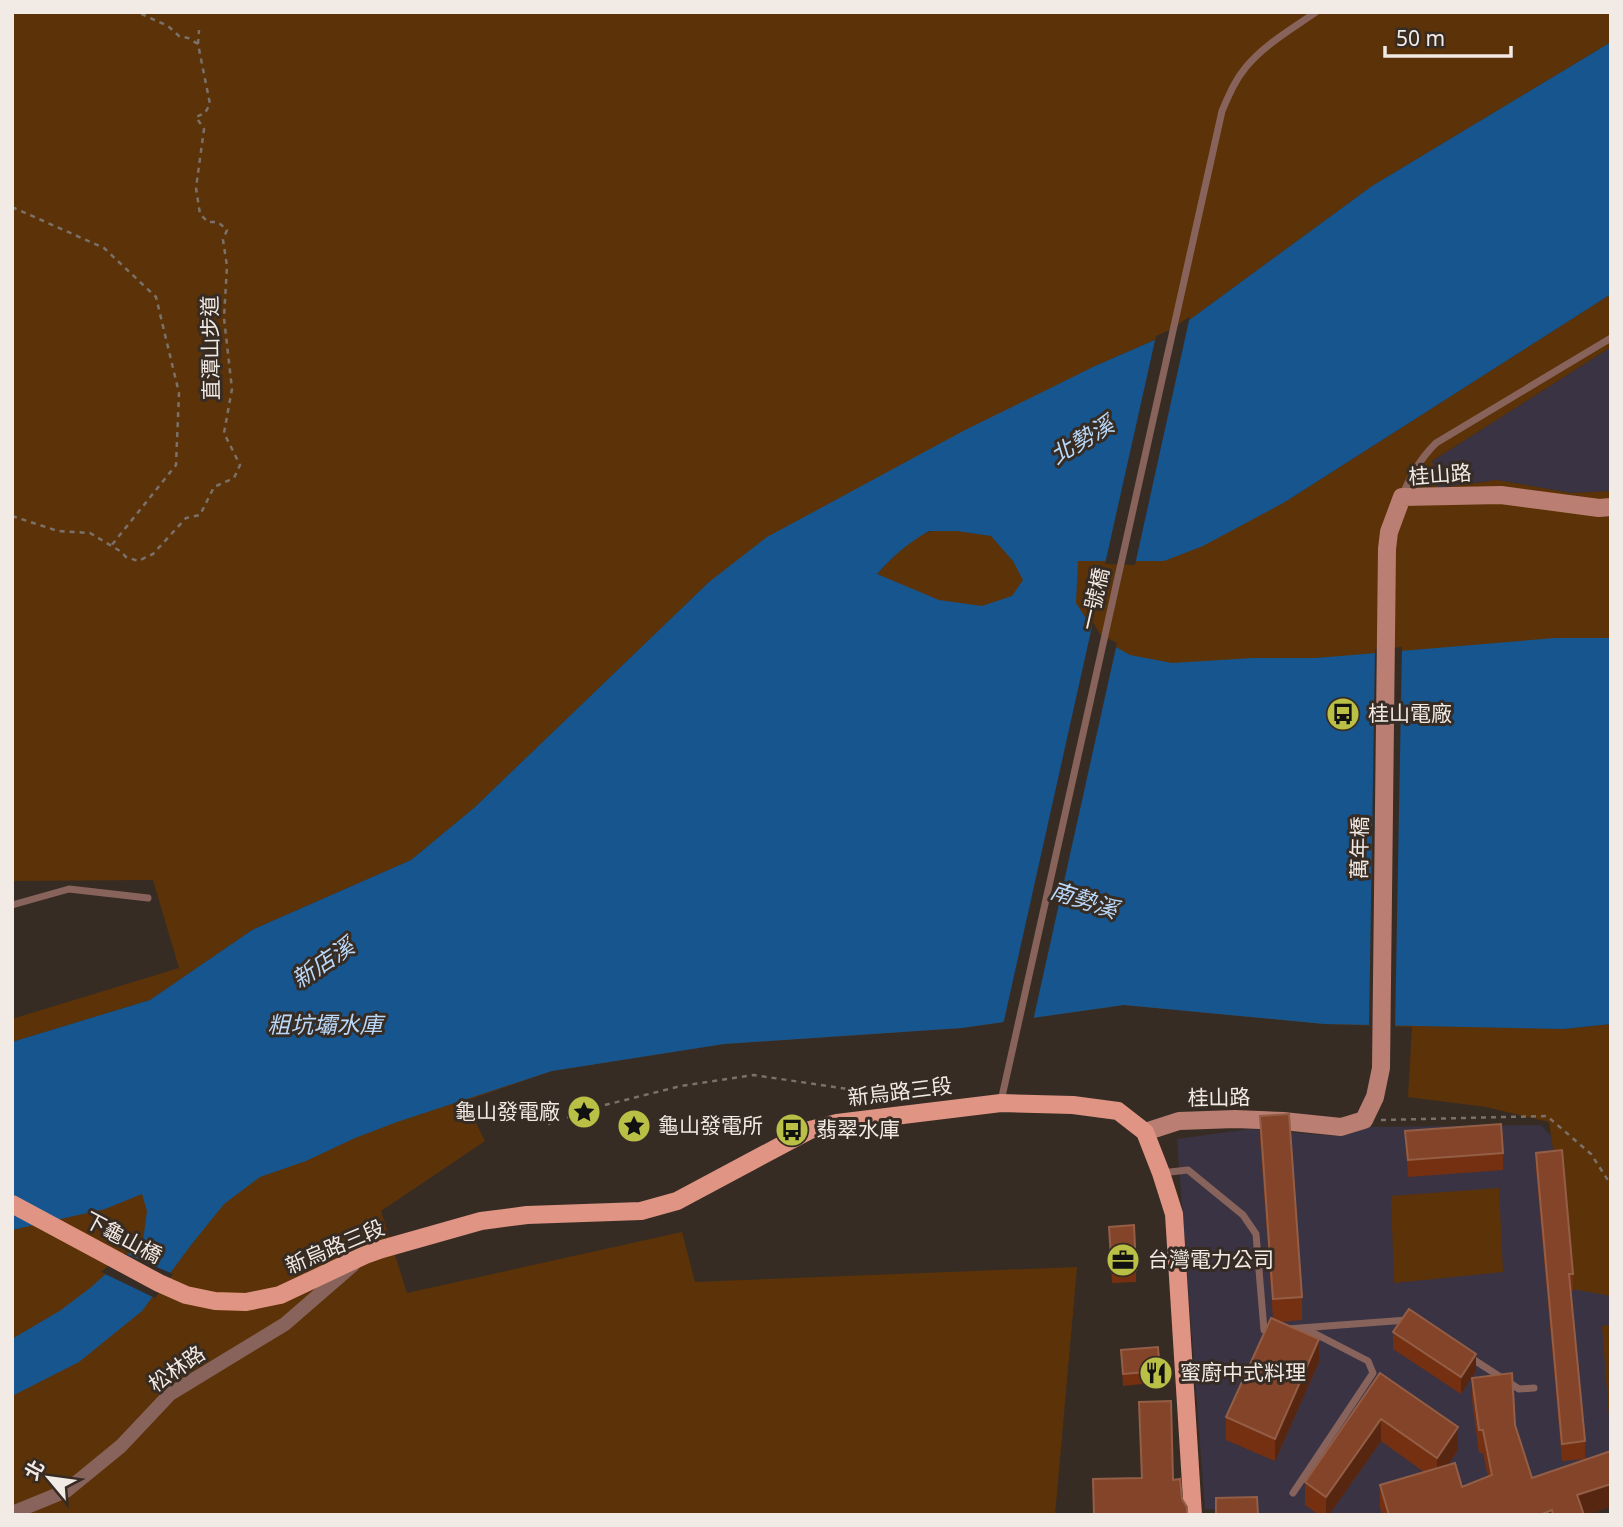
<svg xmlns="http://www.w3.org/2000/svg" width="1623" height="1527" viewBox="0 0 1623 1527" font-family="'Noto Sans','Noto Sans TC',sans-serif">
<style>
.industrial{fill:#3a3343}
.green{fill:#5c3308}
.water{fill:#16558e;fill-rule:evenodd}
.pier{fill:#372c24}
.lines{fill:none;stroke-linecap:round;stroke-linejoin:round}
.path{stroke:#7b716a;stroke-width:2.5;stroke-dasharray:5 5;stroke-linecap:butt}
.lane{stroke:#88635b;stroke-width:7}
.street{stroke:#88635b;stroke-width:14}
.secondary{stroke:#ba7f72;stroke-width:18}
.primary{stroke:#e09484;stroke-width:18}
.wall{fill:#753012}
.shaded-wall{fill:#572610}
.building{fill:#834429;stroke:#945e46;stroke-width:2}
.labels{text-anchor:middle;stroke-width:6;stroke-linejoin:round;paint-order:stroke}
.street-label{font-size:21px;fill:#f2eae5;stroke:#372c24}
.poi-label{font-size:21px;fill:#f2eae5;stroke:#372c24;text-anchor:start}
.water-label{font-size:23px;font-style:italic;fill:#bad9fa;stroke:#372c24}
</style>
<rect width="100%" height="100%" fill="#372c24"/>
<!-- industrial -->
<path class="industrial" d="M1611,347V491L1571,493L1497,480L1437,488L1432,461Z
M1541,1125L1594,1185L1611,1244V1464L1533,1515H1281L1205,1509L1177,1139L1250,1129L1336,1136L1360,1127Z"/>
<!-- green -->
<path class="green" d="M12,12H1611V42L1372,186L1173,332L1095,366L709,582L475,807L411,860L252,930L150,1000L12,1042V1019L179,968L153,880L12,881Z
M1611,294V347L1432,461L1438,488L1497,480L1571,493L1611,491V922L877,574C890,561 910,537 929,532C947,527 973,533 991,536L1285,502Z
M467,938L1563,1029L1611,1024V1296L1573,1289L1549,1122L1486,1107L1408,1097L1412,1027L1324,1024L1124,1005L962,1028L724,1044L552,1071L465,1101L485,1141L381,1211L407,1293L682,1232L695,1282L1077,1267L1055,1515H12V1209Z
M1499,1188L1503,1272L1394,1283L1391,1196Z
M1611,1325V1431H1610L1602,1326Z"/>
<!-- water -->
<path class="water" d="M1611,42V294L1285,502L1203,546L1164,561H1078L1076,603L1098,637L1130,655L1172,663L1252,658H1316L1555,638H1611V1024L1563,1029L1324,1024L1124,1005L962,1028L724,1044L552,1071L397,1122L355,1138L306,1161L260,1177L224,1204L191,1245L142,1311L79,1362L12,1396V1339L61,1310L90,1288L143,1241L147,1211L142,1194L105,1209L12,1230V1042L150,1000L252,930L411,860L475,807L709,582L767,537L965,430L1095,366L1173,332L1372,186ZM929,531H957L991,536L1013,561L1023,580L1012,596L982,606L939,600L877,574C892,557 909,542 929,531Z"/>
<!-- pier -->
<path class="pier" d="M1190,316L1135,565L1105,564L1156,336L1172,329Z
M1093,622L1100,634L1117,643L1033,1021L1003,1025Z
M1402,647L1395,1030L1369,1029L1375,649Z
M124,1253L173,1274L155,1298L101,1272Z"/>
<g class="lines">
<!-- path -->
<path class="path" d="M198,44L199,30
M12,207L104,248L156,297L179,393L176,465L111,546
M12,516L58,531L90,533L120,551L126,557L138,561L153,554L186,518L200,515L214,487L234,478L240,465L224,433L232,389L224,318L227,266L223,240L227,230L218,222H208L200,214L196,188L204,129L196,117L205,113L210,104L198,44L188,38L179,36L168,26L137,12
M1381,1120L1547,1116L1591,1154L1611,1185
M548,1124L601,1106L681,1086L754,1075L900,1097"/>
<!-- lane -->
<path class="lane" d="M1402,496C1411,475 1420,459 1436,443L1611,338
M12,905L69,889L148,898
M1001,1101L1222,111C1229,95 1235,80 1246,67C1265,44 1292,29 1316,12
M1161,1173L1188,1170L1243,1215L1256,1234L1264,1330H1275
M1287,1329L1407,1320
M1468,1356L1519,1389L1534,1388
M1293,1493L1373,1373L1368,1361L1304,1328"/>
<!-- street -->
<path class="street" d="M12,1513L66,1491L121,1446L170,1394L285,1324L353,1265"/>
<!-- secondary -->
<path class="secondary" d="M1145,1132L1179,1121L1235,1119L1283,1121L1341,1127L1364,1120L1375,1097L1381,1068L1387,549L1389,532L1402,497L1501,495L1599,508L1611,507"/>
<!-- primary -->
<path class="primary" d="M12,1204L159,1283L186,1295L215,1301L246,1302L280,1295L365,1255L382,1249L481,1221L527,1215L641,1211L677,1201L810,1130L837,1123L1001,1103L1073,1105L1118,1111L1145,1132L1161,1173L1174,1214L1193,1515"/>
</g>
<!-- wall -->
<path class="wall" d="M1260,1116L1302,1297V1320L1280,1322L1319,1362L1275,1461L1226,1440V1417L1273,1319L1260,1139Z
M1405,1131L1503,1153V1170L1408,1177Z
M1536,1153L1573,1274V1291H1570L1585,1441V1459L1562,1461L1536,1170Z
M1109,1227L1136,1270V1282L1112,1283Z
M1393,1332L1476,1371L1461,1394L1393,1349Z
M1121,1350L1160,1371V1382L1123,1386Z
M1380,1373L1458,1450L1448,1465L1462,1487L1488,1477L1483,1453H1479L1472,1400V1378L1515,1425L1532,1478L1611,1451V1506L1586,1515H1382L1380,1507V1485L1424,1472L1381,1441L1329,1515H1319L1305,1505V1482Z"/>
<!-- shaded-wall -->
<path class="shaded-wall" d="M1319,1339V1362L1275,1461V1439Z
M1476,1354V1371L1461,1394V1377Z
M1381,1419V1441L1329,1515H1326V1497Z
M1458,1427V1450L1437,1481V1458Z
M1611,1484V1506L1586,1515H1577V1495Z
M1552,1510V1515H1540Z"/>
<!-- building -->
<path class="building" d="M1289,1114L1302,1297L1273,1299L1260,1116Z
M1501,1124L1503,1153L1408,1160L1405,1131Z
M1562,1150L1573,1274H1569L1585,1441L1562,1444L1536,1153Z
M1134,1225L1136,1270L1112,1272L1109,1227Z
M1409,1309L1476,1354L1461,1377L1393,1332Z
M1271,1318L1319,1339L1275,1439L1226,1417Z
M1158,1347L1160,1371L1123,1374L1121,1350Z
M1380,1373L1458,1427L1437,1458L1381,1419L1326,1497L1305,1482Z
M1512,1373L1515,1425L1532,1478L1611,1451V1484L1577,1495L1584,1515H1553L1552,1510L1540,1515H1389L1380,1485L1455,1463L1462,1487L1492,1475L1483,1430H1479L1472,1378Z
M1171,1401L1173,1480L1180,1479L1182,1499L1187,1507V1515H1094L1093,1479L1142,1478L1139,1402Z
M1257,1497L1258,1515H1216V1498Z"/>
<!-- icons -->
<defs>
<symbol id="bus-disc" viewBox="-11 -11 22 22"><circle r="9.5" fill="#bac045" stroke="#372c24"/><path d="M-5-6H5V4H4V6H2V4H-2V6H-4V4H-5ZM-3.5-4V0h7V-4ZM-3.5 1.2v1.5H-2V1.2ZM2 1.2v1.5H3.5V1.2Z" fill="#111"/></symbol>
<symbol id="sight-disc" viewBox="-11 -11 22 22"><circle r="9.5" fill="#bac045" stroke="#372c24"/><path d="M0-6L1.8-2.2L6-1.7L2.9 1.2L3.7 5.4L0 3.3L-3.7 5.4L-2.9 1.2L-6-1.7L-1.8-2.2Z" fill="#111"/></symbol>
<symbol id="office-disc" viewBox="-11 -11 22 22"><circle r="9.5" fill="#bac045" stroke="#372c24"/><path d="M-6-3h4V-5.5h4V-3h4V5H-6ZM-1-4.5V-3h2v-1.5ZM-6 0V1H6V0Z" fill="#111"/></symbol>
<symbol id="restaurant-disc" viewBox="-11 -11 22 22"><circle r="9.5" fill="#bac045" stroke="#372c24"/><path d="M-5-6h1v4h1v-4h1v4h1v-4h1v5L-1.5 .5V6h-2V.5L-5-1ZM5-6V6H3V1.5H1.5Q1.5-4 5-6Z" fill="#111"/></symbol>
</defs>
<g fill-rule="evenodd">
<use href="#bus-disc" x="1324" y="695" width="38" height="38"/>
<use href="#sight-disc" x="565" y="1093" width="38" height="38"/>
<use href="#sight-disc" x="615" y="1107" width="38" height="38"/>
<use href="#bus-disc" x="773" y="1111" width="38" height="38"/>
<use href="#office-disc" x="1104" y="1241" width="38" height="38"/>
<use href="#restaurant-disc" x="1137" y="1354" width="38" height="38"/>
</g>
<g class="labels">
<!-- street labels -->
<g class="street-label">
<text transform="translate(211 348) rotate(-91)" y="7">直潭山步道</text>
<text transform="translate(1440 475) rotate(-4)" y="7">桂山路</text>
<text transform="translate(1095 599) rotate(-77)" y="7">一號橋</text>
<text transform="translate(1360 848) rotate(-89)" y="7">萬年橋</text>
<text transform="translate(900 1092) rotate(-7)" y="7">新烏路三段</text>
<text transform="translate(1219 1098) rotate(-1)" y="7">桂山路</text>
<text transform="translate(123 1238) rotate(28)" y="7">下龜山橋</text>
<text transform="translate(335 1247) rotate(-23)" y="7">新烏路三段</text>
<text transform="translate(177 1369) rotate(-35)" y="7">松林路</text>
</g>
<!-- poi labels -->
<g class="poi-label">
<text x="1368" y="721">桂山電廠</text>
<text x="560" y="1119" text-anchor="end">龜山發電廠</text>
<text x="658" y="1133">龜山發電所</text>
<text x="816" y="1137">翡翠水庫</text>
<text x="1148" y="1267">台灣電力公司</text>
<text x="1180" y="1380">蜜廚中式料理</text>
</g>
<!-- water labels -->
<g class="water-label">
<text transform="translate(1082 440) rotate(-31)" y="8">北勢溪</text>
<text transform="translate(1084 900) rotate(18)" y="8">南勢溪</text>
<text transform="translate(323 963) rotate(-34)" y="8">新店溪</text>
<text x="325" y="1033">粗坑壩水庫</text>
</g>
</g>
<!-- border -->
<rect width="1623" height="1527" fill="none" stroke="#f2eae5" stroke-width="28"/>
<!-- north arrow -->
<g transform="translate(49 1478) rotate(299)" stroke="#372c24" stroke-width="5" paint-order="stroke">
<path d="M0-5L12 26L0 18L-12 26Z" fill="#f2eae5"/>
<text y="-10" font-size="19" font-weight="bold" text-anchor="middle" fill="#f2eae5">北</text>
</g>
<!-- scale -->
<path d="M1385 46v10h126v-10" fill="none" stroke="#f2eae5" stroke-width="3.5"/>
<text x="1396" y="46" font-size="21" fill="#f2eae5" stroke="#372c24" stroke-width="5" paint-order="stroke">50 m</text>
</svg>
